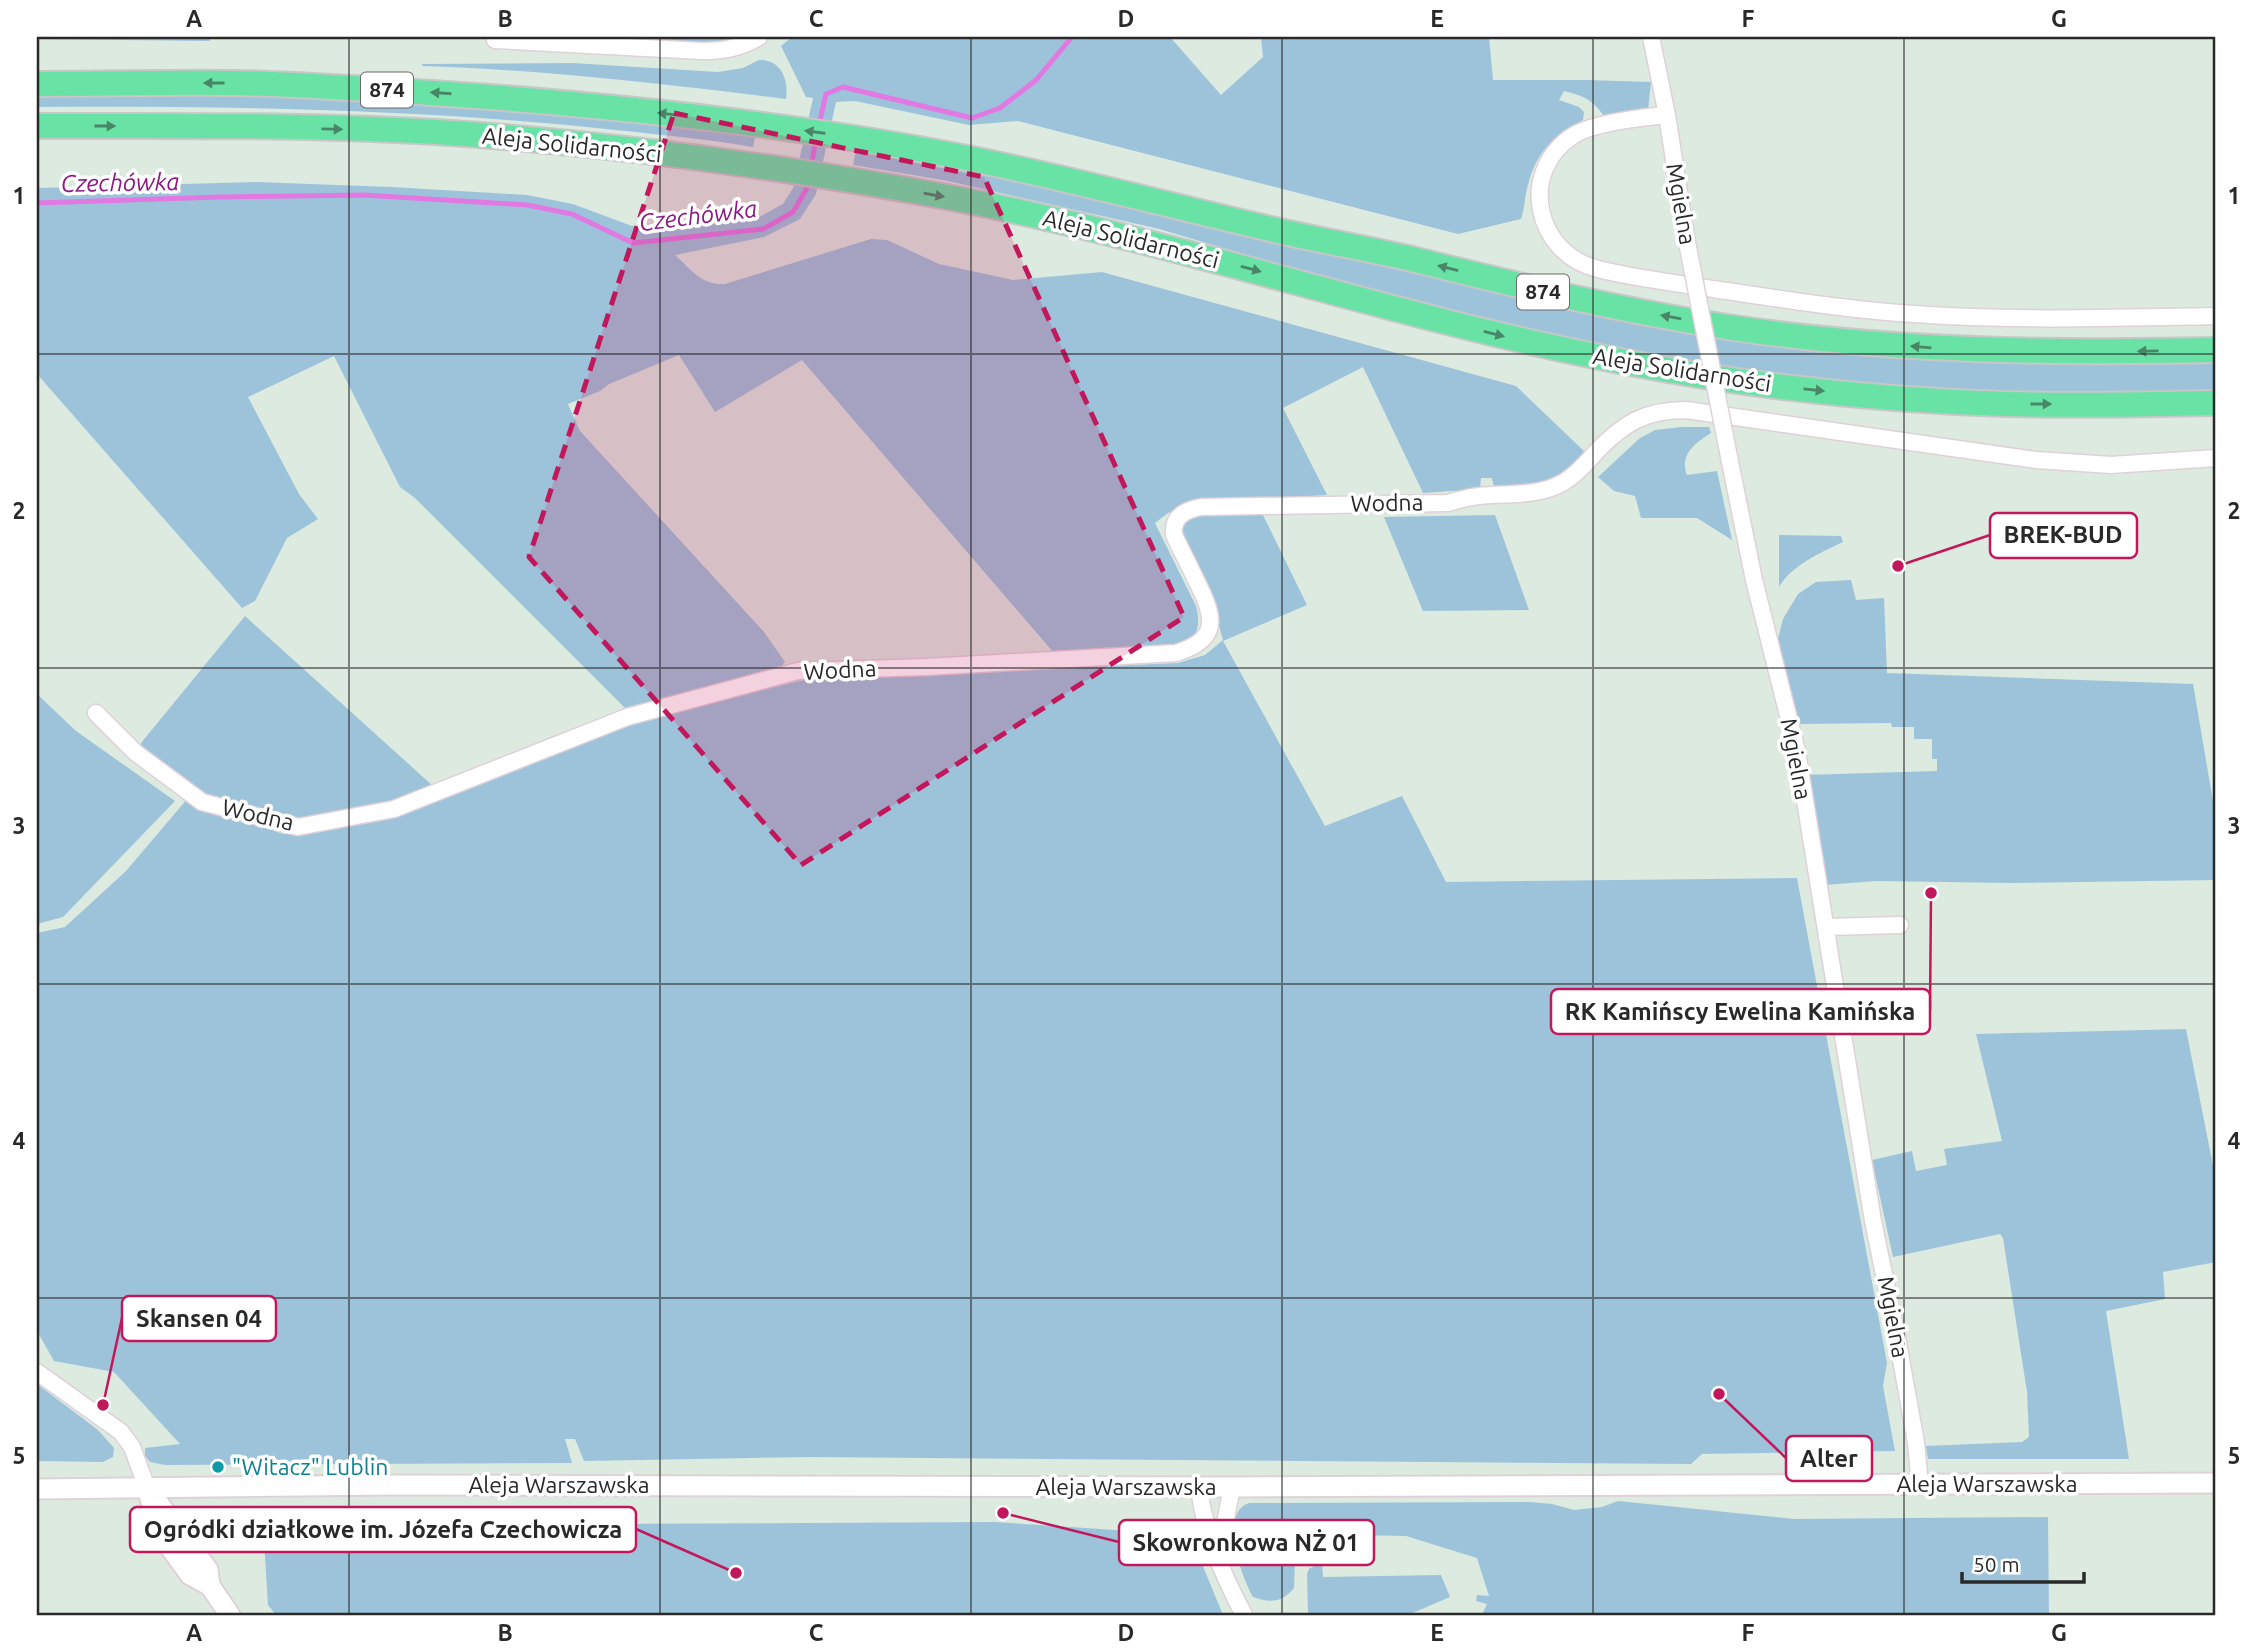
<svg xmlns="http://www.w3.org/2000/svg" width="2253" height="1652" viewBox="0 0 2253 1652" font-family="Ubuntu,sans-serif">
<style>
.green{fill:#9dc3db}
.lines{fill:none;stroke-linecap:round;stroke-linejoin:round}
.stream{stroke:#e278e2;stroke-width:5}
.minor-casing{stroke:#e0d1d8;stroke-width:19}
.tertiary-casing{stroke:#e0d1d8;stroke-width:23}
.primary-casing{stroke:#c7c7c7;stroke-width:28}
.minor{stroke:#fff;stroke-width:16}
.tertiary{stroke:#fff;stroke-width:19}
.primary{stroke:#68e3a5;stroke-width:24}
.minor-bridge-casing{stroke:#e0d1d8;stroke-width:19;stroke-linecap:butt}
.minor-bridge{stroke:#fff;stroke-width:16}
.oneway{fill:#488667}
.marked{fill:#c2185b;fill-opacity:0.2;stroke:#c2185b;stroke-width:5;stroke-dasharray:14 9;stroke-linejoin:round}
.grid{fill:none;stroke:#292929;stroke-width:2;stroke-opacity:0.55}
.culture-dot{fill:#0f9aa8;stroke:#fff;stroke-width:2.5}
.labels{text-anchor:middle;stroke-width:7;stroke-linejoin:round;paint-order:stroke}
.shield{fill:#fff;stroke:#696969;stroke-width:2}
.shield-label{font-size:21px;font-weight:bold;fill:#292929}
.street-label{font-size:23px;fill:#292929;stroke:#fff}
.culture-label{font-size:23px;fill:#0d838f;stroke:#fff;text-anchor:start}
.water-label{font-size:24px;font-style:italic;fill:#8c1a83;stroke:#fff}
.leader{fill:none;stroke:#c2185b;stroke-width:2.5}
.callout-dot{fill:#c2185b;stroke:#fff;stroke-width:2.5}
.callout{fill:#fff;stroke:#c2185b;stroke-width:2.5}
.callout-label{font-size:24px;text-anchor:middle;font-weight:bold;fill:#292929}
.neatline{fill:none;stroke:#292929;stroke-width:2.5}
.grid-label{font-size:23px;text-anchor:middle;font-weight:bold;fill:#292929}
</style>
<rect width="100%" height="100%" fill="#dceae0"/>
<!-- green -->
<path class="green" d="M37,37H209L210,41L37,39Z
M537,37H746L718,44Z
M792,37H1170L1221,95L1263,57L1261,37H1489L1493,80H1587L1651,82L1648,110L1604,116C1592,99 1584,96 1564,91L1559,100L1579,107L1584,112L1583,120C1556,134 1538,150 1529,181C1525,193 1525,207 1521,219L1458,234L1018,121L969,125L855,101L836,102L816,194L800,219L764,237L675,255C692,270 700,285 725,284L871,239L887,240L939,264L1013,280L1102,272L1516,386L1585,452L1565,472L1545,481L1494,488L1492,478H1481L1480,489L1423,493L1363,367L1283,408L1327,495L1188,505L1168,513L1155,523L1196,606C1200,622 1199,631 1189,645L1054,653L802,360L715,412L679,355L609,384L600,391L568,404L580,431L764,632L785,662L780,668L693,690L630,710L624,707L415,498L400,487L334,356L248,397L299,494L318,519L287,538L255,601L242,608L37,374V188L256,182L392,187L527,195L573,204L632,226L754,220L783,204L793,188L813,98L806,97L781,46Z
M759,60C781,59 789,80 786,99C665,84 544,70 422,66V64L572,63L718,72L743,68Z
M37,93L291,94L411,100L756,132L753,147C708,139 662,135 616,130C422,109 231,106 37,107Z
M856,150L1039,186L1432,276L1533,301L1693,334L1791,348L1955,361L2060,365L2216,364V396L2025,398L1772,378L1595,346L1338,282L1159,229L943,180L853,165Z
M1682,427H1709L1711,433C1695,443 1679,455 1687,475L1717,471L1732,540L1697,518H1641L1635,496L1614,491L1598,477L1640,438L1655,430Z
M1262,513L1307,605L1223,641L1325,826L1402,796L1446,882L1797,878L1887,1363L1883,1386L1895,1451L1702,1454L1691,1464L811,1457L584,1461L575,1439H565L572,1463L165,1465L150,1462L145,1456V1448L180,1444L114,1372L54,1361L37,1331V933L65,927L126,871L188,798L283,834H301L386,820L535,763L630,724L720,700L808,679L1178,663L1205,655L1223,640L1218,622L1177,541L1184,519L1190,515Z
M1495,515L1529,610L1423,611L1384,517Z
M1779,535L1841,536L1843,542C1820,553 1792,565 1779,587Z
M1851,580L1856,600L1884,598L1887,673L2193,684L2216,819V880L2012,883L1876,881L1825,885L1804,775L1937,771V759H1932V739H1914V727H1892L1891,723L1798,724L1778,639L1783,619L1798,594L1816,582Z
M245,616L433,786L390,803L296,820L205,796L142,748L141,743Z
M37,694L76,731L175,801L63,917L37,924Z
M2186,1029L2216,1181V1262L2163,1272L2165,1299L2106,1311L2129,1459H1928L1926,1446L2022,1442L2029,1437L2027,1392L2003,1238L2000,1234L1893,1257L1872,1160L1912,1151L1916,1171L1947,1165L1944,1149L2002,1141L1976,1034Z
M37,1384L98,1430L114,1448L113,1457L103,1462L37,1461Z
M1618,1501L1794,1519L2048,1517L2049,1615H1482L1487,1604L1476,1601L1477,1595L1489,1596L1477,1558L1406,1536L1296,1534L1294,1588C1282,1603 1270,1603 1253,1597C1242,1578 1218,1513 1249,1503L1530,1502L1552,1504L1574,1510L1602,1507Z
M270,1522L585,1524L995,1522L1190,1535L1223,1615H276L268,1605L264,1540Z
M1317,1564H1322L1323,1577L1441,1575L1450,1597L1408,1615H1308L1307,1574L1309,1569Z"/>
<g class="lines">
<!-- stream -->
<path class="stream" d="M819,125L826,94L843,87L972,118L1000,108L1036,80L1072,37
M811,167L816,139
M37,203L219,197L364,195L527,205L572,214L633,243L763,229L793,212L806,190L808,180"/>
<defs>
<path id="minor" d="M1651,37L1667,115L1686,237
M495,40L702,51C724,51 740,48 759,37
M1667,115C1644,117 1593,123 1574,135C1517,171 1535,254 1598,269C1638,279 1679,283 1719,290C1783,299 1848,310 1914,314C2014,321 2115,318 2216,316
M1730,462L1754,580L1797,751L1873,1221L1897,1337L1916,1443L1920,1485
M96,713L136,753L202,802L298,827L394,809L627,717L798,671L926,667L1176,653C1222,639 1214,616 1196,580C1189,565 1181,550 1174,535C1172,517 1185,510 1201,507L1448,503C1458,500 1469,497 1479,496C1508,493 1538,497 1564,482C1577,474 1586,463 1596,452C1624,423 1645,410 1686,410L2036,460L2111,465L2216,458
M1826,927L1900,925
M37,1372L121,1432L132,1447L147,1488
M1199,1487C1204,1532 1223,1575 1244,1615
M1221,1560L1224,1528L1232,1487"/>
<path id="tertiary" d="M147,1488L161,1535L190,1575L210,1586L230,1615
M37,1489L393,1485L1232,1487L2216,1483
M154,1497L208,1570L210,1586"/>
<path id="primary" d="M37,84C103,84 170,82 236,83C321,85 406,91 490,97C645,109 800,126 952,155C1061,176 1167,205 1275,230C1322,241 1370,249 1416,260C1524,287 1631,313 1741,329C1899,352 2057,353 2216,350
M37,126C185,126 333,124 480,135C635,147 789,168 942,196C1171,239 1391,317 1620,361C1747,386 1876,400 2006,404C2076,406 2146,404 2216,403"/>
</defs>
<!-- minor casing -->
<use href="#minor" class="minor-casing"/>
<!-- tertiary casing -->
<use href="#tertiary" class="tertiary-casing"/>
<!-- primary casing -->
<use href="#primary" class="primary-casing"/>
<!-- minor -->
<use href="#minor" class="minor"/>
<!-- tertiary -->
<use href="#tertiary" class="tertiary"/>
<!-- primary -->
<use href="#primary" class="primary"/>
<defs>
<path id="minor-bridge" d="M1686,237L1730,462"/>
</defs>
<!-- minor-bridge casing -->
<use href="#minor-bridge" class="minor-bridge-casing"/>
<!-- minor-bridge -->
<use href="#minor-bridge" class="minor-bridge"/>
</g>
<!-- one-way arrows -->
<defs><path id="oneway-solid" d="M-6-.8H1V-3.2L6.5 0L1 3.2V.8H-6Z" transform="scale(1.75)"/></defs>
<g class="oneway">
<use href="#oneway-solid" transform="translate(214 83) rotate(180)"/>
<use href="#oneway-solid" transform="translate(441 93) rotate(-176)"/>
<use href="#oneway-solid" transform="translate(668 114) rotate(-174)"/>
<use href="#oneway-solid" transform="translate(105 126)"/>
<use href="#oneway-solid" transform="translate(332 129) rotate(1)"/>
<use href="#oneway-solid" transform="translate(815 132) rotate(-172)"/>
<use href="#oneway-solid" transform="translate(934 195) rotate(10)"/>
<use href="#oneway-solid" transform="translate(1448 268) rotate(-166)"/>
<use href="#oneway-solid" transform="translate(1251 269) rotate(15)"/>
<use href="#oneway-solid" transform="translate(1671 317) rotate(-170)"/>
<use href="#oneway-solid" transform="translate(1494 334) rotate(14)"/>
<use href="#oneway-solid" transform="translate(1921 347) rotate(-175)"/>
<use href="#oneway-solid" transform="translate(2148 351) rotate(179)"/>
<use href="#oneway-solid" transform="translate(1814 390) rotate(6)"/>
<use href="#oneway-solid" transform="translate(2041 404)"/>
</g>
<!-- marked area -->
<path class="marked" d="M674,113L984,177L1184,617L801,865L529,557Z"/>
<!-- grid -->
<path class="grid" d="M349,37V1615M660,37V1615M971,37V1615M1282,37V1615M1593,37V1615M1904,37V1615M37,354H2216M37,668H2216M37,984H2216M37,1298H2216"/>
<!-- markers -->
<circle class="culture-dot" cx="218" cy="1467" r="7"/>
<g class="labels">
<!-- shield labels -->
<g class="shield">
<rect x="361" y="72.5" width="52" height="35" rx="5"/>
<rect x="1517" y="274.5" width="52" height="35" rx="5"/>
</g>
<g class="shield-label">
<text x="387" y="97">874</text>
<text x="1543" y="299">874</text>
</g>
<!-- street labels -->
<g class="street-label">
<text transform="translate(572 145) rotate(6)" y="8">Aleja Solidarności</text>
<text transform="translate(1681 204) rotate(80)" y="8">Mgielna</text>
<text transform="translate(1131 239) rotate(14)" y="8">Aleja Solidarności</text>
<text transform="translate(1682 370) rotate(9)" y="8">Aleja Solidarności</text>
<text transform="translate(1387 503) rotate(-1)" y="8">Wodna</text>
<text transform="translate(840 670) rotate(-3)" y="8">Wodna</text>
<text transform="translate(1796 759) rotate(79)" y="8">Mgielna</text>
<text transform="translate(258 815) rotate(13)" y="8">Wodna</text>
<text transform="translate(1893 1317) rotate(79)" y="8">Mgielna</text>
<text x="1987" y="1492">Aleja Warszawska</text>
<text x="559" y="1493">Aleja Warszawska</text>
<text x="1126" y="1495">Aleja Warszawska</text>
</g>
<!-- culture labels -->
<g class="culture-label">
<text x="232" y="1475">"Witacz" Lublin</text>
</g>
<!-- water labels -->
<g class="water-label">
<text transform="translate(120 183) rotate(-1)" y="8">Czechówka</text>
<text transform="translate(698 216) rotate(-7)" y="8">Czechówka</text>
</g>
</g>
<!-- callouts -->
<path class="leader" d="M1898 566L1990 535M1931 893L1930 1011M103 1405L122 1318M1719 1394L1786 1458M736 1573L636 1529M1003 1513L1119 1542"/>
<g class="callout-dot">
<circle cx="1898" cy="566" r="7"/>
<circle cx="1931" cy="893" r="7"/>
<circle cx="103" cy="1405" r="7"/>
<circle cx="1719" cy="1394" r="7"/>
<circle cx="736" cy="1573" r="7"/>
<circle cx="1003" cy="1513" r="7"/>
</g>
<g class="callout">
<rect x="1990" y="513" width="147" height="45" rx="7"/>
<rect x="1551" y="989" width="379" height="45" rx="7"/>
<rect x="122" y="1296" width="154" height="45" rx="7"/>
<rect x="1786" y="1436" width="86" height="45" rx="7"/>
<rect x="130" y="1507" width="506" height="45" rx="7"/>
<rect x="1119" y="1520" width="255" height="45" rx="7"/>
</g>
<g class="callout-label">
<text x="2063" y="543">BREK-BUD</text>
<text x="1740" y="1020">RK Kamińscy Ewelina Kamińska</text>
<text x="199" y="1327">Skansen 04</text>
<text x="1829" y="1467">Alter</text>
<text x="383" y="1538">Ogródki działkowe im. Józefa Czechowicza</text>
<text x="1246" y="1551">Skowronkowa NŻ 01</text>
</g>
<!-- border -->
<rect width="2253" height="1652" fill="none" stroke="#ffffff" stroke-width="77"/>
<!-- scale -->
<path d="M1962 1572v10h122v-10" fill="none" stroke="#292929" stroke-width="3.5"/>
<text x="1973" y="1572" font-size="21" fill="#292929" stroke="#ffffff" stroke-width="5" paint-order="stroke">50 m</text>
<rect x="38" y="38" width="2176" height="1576" class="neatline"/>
<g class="grid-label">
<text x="194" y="27">A</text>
<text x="505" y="27">B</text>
<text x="816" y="27">C</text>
<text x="1126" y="27">D</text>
<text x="1437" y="27">E</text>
<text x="1748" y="27">F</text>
<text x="2059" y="27">G</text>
<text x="19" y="204">1</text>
<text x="2234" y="204">1</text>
<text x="19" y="519">2</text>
<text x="2234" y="519">2</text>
<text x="19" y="834">3</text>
<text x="2234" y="834">3</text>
<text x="19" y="1149">4</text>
<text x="2234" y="1149">4</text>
<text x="19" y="1464">5</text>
<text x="2234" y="1464">5</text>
<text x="194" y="1641">A</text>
<text x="505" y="1641">B</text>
<text x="816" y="1641">C</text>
<text x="1126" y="1641">D</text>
<text x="1437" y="1641">E</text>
<text x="1748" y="1641">F</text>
<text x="2059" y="1641">G</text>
</g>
</svg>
